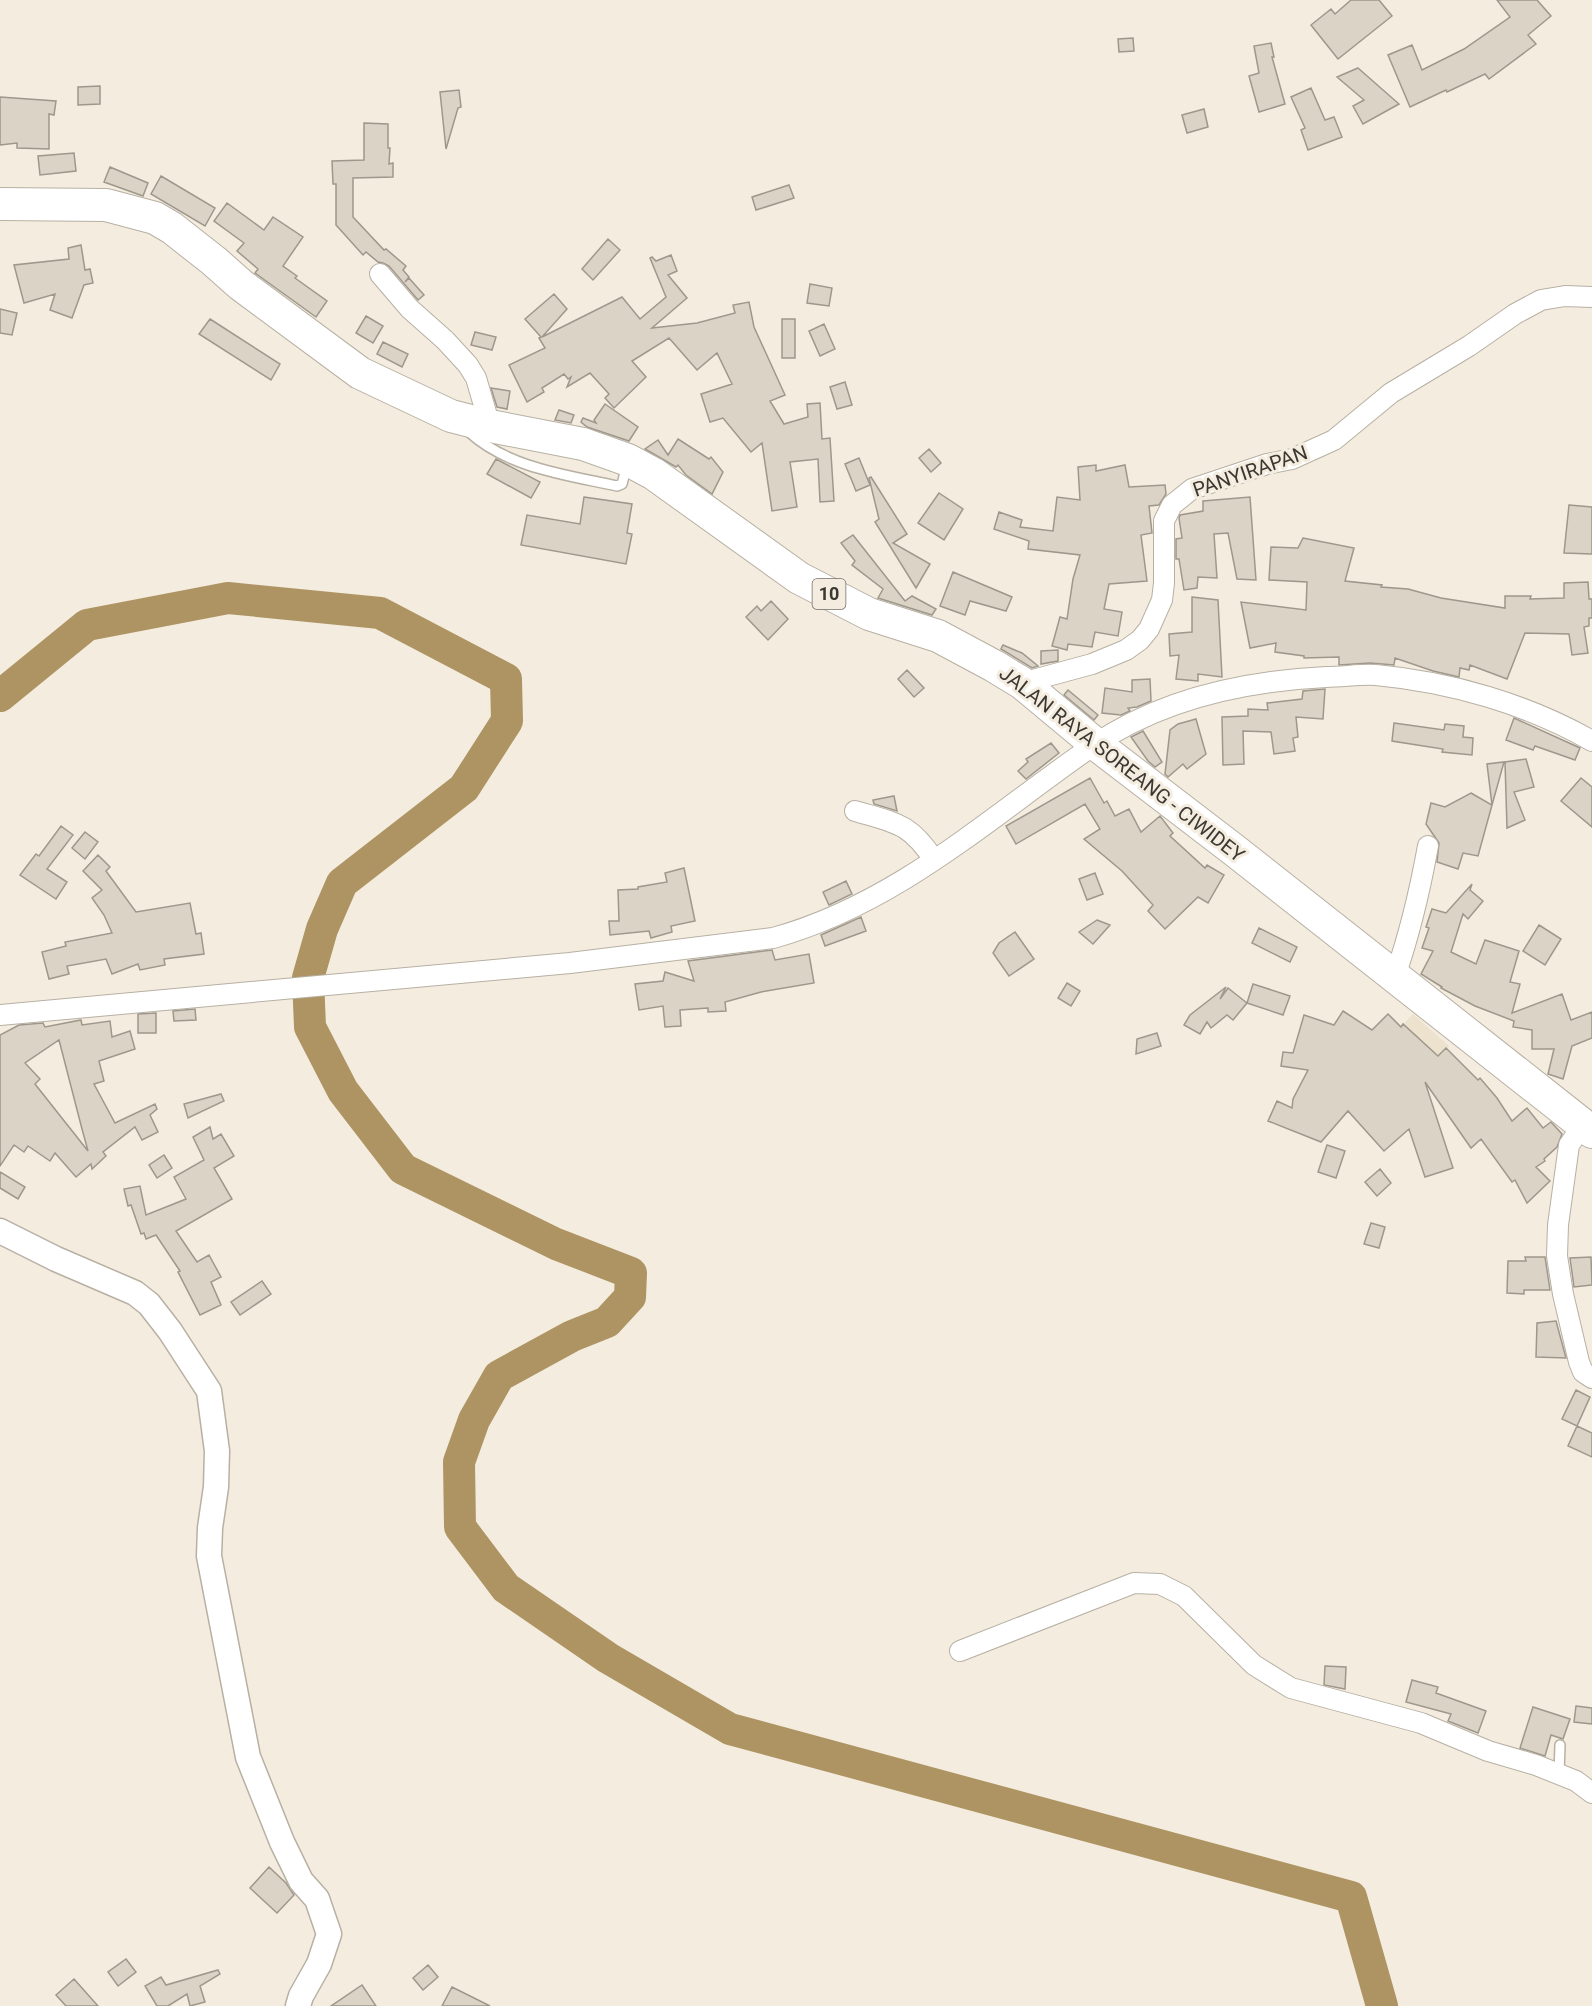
<svg xmlns="http://www.w3.org/2000/svg" width="1592" height="2006" viewBox="0 0 1592 2006" font-family="Roboto,sans-serif">
<style>
.built{fill:#ede2cd}
.lines{fill:none;stroke-linecap:round;stroke-linejoin:round}
.river{stroke:#ae9463;stroke-width:32}
.building{fill:#dad3c6;stroke:#9e978b;stroke-width:1.5;fill-rule:evenodd}
.service-casing{stroke:#b7b0a3;stroke-width:12}
.minor-casing{stroke:#b7b0a3;stroke-width:22}
.tertiary-casing{stroke:#b7b0a3;stroke-width:27}
.trunk-casing{stroke:#b7b0a3;stroke-width:34}
.service{stroke:#fff;stroke-width:9}
.minor{stroke:#fff;stroke-width:20}
.tertiary{stroke:#fff;stroke-width:24}
.trunk{stroke:#fff;stroke-width:32}
.labels{text-anchor:middle;stroke-width:6;stroke-linejoin:round;paint-order:stroke}
.shield{fill:#f4eddf;stroke:#726e67;stroke-width:1.5}
.shield-label{font-size:18px;font-weight:bold;fill:#3b3833}
.street-label{font-size:20px;fill:#3b3833;stroke:#f4eddf}
</style>
<rect width="100%" height="100%" fill="#f4eddf"/>
<!-- built -->
<path class="built" d="M1413,1014L1449,1046L1397,1108L1359,1070Z"/>
<g class="lines">
<!-- river -->
<path class="river" d="M0,696L87,625L228,598L380,613L506,679L507,721L464,788L342,883L322,929L308,978L310,1027L343,1091L403,1169L556,1244L631,1273L630,1297L607,1322L572,1336L499,1376L474,1420L459,1462L460,1527L506,1588L608,1658L730,1729L1351,1897L1382,2006"/>
</g>
<!-- building -->
<path class="building" d="M1351,0H1379L1392,16L1338,59L1311,25L1331,9L1335,14Z
M1497,0H1537L1551,16L1528,35L1536,44L1489,79L1485,74L1447,92L1446,90L1410,107L1388,55L1412,45L1422,70L1464,49L1510,17Z
M1133,38L1134,51L1119,52L1118,39Z
M1271,43L1274,57H1272L1285,104L1259,112L1249,76L1259,73L1254,46Z
M1358,68L1399,104L1363,124L1353,106L1364,100L1337,77Z
M100,86V104L78,105V87Z
M1311,88L1325,120L1334,117L1342,137L1308,150L1301,130L1305,128L1291,97Z
M459,90L461,107L458,108L446,149L440,92Z
M0,97L56,101L54,115L49,114V149L17,148V143L0,145Z
M1204,109L1208,127L1187,133L1182,115Z
M364,123L388,124V148H390L389,164L393,163V177L353,178V217L384,250L386,249L406,266L403,270L409,277L405,282L409,278L424,295L418,300L389,266L383,263L378,262L366,252L363,255L336,225V184H333L332,161L364,160Z
M74,153L76,171L40,175L38,156Z
M110,167L148,183L143,196L104,182Z
M161,176L215,208L205,226L151,194Z
M789,185L794,198L756,210L752,197Z
M227,203L264,230L273,217L303,237L283,266L297,276L295,278L327,301L316,317L255,273L258,269L237,251L244,243L214,221Z
M608,239L620,250L593,280L582,269Z
M81,245L85,270L90,269L93,283L84,285L72,318L50,310L55,294L24,303L14,265L69,259L68,248Z
M671,255L677,271L668,275L687,298L652,328L697,323L735,313L733,305L749,302L754,327L785,395L770,401L784,424L808,417L807,404L820,403L822,439L830,438L834,501L820,502L818,459L790,462L797,507L772,511L762,443L751,452L723,418L710,422L701,394L732,384L717,353L697,370L669,338L632,361L646,377L614,408L605,398L609,394L590,373L567,387L571,377L568,379L564,374L542,388L544,392L527,402L509,365L545,348L539,338L541,337L525,319L554,294L567,309L542,337L622,297L640,319L666,297L650,258L652,257L656,261Z
M810,284L832,288L829,306L807,303Z
M0,309L17,313L12,335L0,333Z
M366,316L383,326L373,343L356,333Z
M210,319L280,364L271,380L199,334Z
M782,319H795V358H782Z
M824,324L835,349L820,356L809,331Z
M475,332L496,337L492,350L471,345Z
M383,342L408,354L402,367L377,354Z
M845,382L852,405L837,409L830,387Z
M491,388L510,391L507,409L497,407Z
M605,404L638,427L629,441L587,427L581,422L583,418L596,423L594,420Z
M559,410L574,415L571,423L555,420Z
M678,439L709,459L711,457L723,472L712,494L686,475L678,465L676,467L645,449L658,440L668,455Z
M929,449L941,463L931,472L919,458Z
M859,458L870,485L856,491L845,464Z
M496,459L540,482L531,498L487,474Z
M1096,465V471L1125,465L1129,487L1165,485L1166,494L1159,505L1149,506L1152,533L1141,535L1147,581L1109,584L1104,609L1122,612L1118,636L1095,632L1092,647L1068,644L1067,650L1052,646L1060,617L1067,619L1073,579L1080,555L1028,549L1029,541L994,529L999,512L1022,520L1020,527L1053,531L1057,497L1080,500L1078,467Z
M871,477L907,534L893,543L930,564L916,588L875,522L879,519L869,478Z
M939,493L963,509L944,540L918,523Z
M584,497L632,504L627,533L632,534L626,564L521,545L527,515L580,524Z
M1250,497L1256,580L1237,579L1228,533L1214,534L1217,578L1198,577L1197,588L1184,590L1179,559H1176V539L1182,538L1179,518L1180,515L1203,511V501Z
M1569,505L1592,507V554L1564,553Z
M853,535L905,601L912,596L936,609L932,615L878,598L883,589L852,565L855,561L841,543Z
M1303,538L1354,548L1345,581L1382,585L1381,587L1408,589L1441,598L1505,608V596H1531L1530,599L1564,598V583L1588,582L1589,599H1592V618H1589V626L1584,627L1588,653L1572,655L1569,634L1525,633L1507,679L1470,665L1469,670L1460,668L1459,677L1433,671L1395,658L1394,665L1370,663L1339,665V657L1304,658V656L1275,652L1276,643L1250,648L1241,602L1306,610L1307,582L1269,580L1271,547L1298,548Z
M953,572L1012,597L1006,611L970,601L965,615L940,606Z
M1192,597L1218,600L1222,677L1198,674V681L1176,679L1179,655L1170,656L1169,634L1192,632Z
M771,601L788,619L768,640L746,617L757,606L761,611Z
M1003,645L1022,653L1038,666L1032,668L1001,649Z
M1058,650V661L1041,664V651Z
M907,670L924,688L914,697L898,679Z
M1150,679L1151,701L1137,707L1128,708L1130,711L1121,715L1102,713L1105,688L1132,692V680Z
M1325,689L1323,719L1296,717L1298,737L1293,738L1295,751L1274,754L1271,732L1243,731L1244,764L1223,765L1222,717L1248,716V709L1268,710L1267,703L1302,699L1303,691Z
M1068,690L1098,715L1094,720L1064,695Z
M1514,718L1580,748L1575,760L1535,746L1533,750L1506,740Z
M1196,719L1206,754L1187,769L1183,764L1168,777L1165,774L1170,730L1178,724Z
M1394,723L1444,730L1445,724L1464,726L1463,737L1473,738L1472,755L1442,752L1443,749L1392,741Z
M1143,731L1162,762L1155,767L1148,761L1131,737Z
M1051,743L1059,753L1026,779L1018,771L1028,762L1026,759Z
M1526,759L1534,787L1514,792L1525,820L1507,828L1505,762Z
M1504,762L1492,805L1487,764Z
M1090,778L1104,803L1107,801L1115,816L1129,809L1141,832L1160,816L1173,833L1170,836L1205,868L1207,865L1224,875L1208,903L1198,897L1165,929L1148,911L1153,905L1122,871L1084,839L1100,829L1085,804L1016,844L1006,826Z
M1581,778L1592,787V827L1561,801Z
M1471,793L1492,805L1478,856L1463,853L1458,869L1437,862L1439,843L1426,824L1431,803L1445,807Z
M894,796L897,811L874,804L873,800Z
M61,826L73,835L47,869L67,882L56,899L20,875L36,854L39,856Z
M85,832L98,842L85,859L72,848Z
M98,855L110,867L106,871L136,912L190,903L196,934L201,933L204,954L164,959L165,965L140,970L138,964L112,974L106,959L67,966L69,974L49,979L42,952L66,946L65,942L112,933L104,915L92,898L102,890L83,871Z
M684,868L695,921L671,926L672,932L651,938L649,931L610,935L609,921H619L618,890L638,889V887L667,882L665,873Z
M1095,873L1103,894L1087,900L1079,879Z
M846,881L852,894L829,905L823,892Z
M1472,884L1470,890L1483,901L1468,919L1463,914L1451,952L1476,964L1485,940L1519,951L1510,982L1520,984L1512,1013L1562,994L1571,1020L1592,1012V1038L1572,1046L1563,1079L1548,1074L1554,1049H1532V1030L1513,1027L1514,1021L1475,1006L1441,988L1442,987L1421,974L1433,951L1422,948L1429,928L1426,927L1432,909L1446,913Z
M861,917L866,931L825,946L821,935Z
M1097,920L1110,925L1093,944L1079,932Z
M1539,925L1561,939L1545,965L1523,951Z
M1259,928L1297,947L1290,962L1252,943Z
M1015,932L1034,959L1009,976L993,953L999,943Z
M772,950L775,960L809,954L814,983L761,992L725,1002L726,1011L708,1012V1008L680,1010L681,1026L665,1027L663,1006L639,1010L635,984L663,981L665,972L694,981L688,961Z
M1067,983L1080,991L1071,1006L1058,998Z
M1253,984L1290,996L1283,1015L1247,1003Z
M1226,987L1220,999L1228,988L1247,1003L1233,1020L1227,1015L1211,1028L1207,1022L1200,1034L1184,1025L1190,1015Z
M195,1009L196,1020L174,1021L173,1011Z
M1343,1011L1372,1030L1388,1014L1401,1027L1403,1024L1438,1056L1446,1048L1478,1080L1480,1078L1497,1098L1512,1121L1527,1108L1543,1128L1551,1122L1562,1134L1557,1147L1544,1159L1545,1161L1536,1167L1550,1181L1527,1203L1515,1180L1512,1182L1481,1139L1471,1148L1425,1082L1453,1168L1425,1177L1409,1129L1384,1151L1348,1111L1321,1142L1268,1121L1277,1101L1292,1108L1293,1099L1308,1070L1281,1066L1283,1052L1293,1053L1304,1015L1334,1025Z
M156,1013V1033H138V1014Z
M81,1020L82,1025L110,1021L112,1037L130,1031L135,1049L99,1061L104,1081L94,1084L115,1123L155,1104L157,1109L150,1115L158,1132L142,1140L135,1127L103,1152L106,1156L92,1169L91,1164L76,1177L55,1153L50,1161L28,1146L24,1152L14,1145L0,1166V1035L19,1025L43,1023L45,1027ZM59,1040L82,1129L88,1151L35,1084L40,1079L25,1063Z
M1157,1033L1161,1046L1136,1054L1137,1039Z
M221,1094L224,1101L188,1118L184,1104Z
M210,1127L213,1139L221,1134L234,1156L214,1168L232,1199L176,1231L197,1262L209,1255L221,1277L211,1282L221,1305L200,1315L178,1272L180,1271L156,1235L146,1239L144,1233L141,1234L131,1205L128,1206L124,1189L140,1186L146,1215L186,1199L174,1177L204,1160L193,1137Z
M1327,1145L1345,1151L1336,1178L1318,1172Z
M164,1155L172,1168L157,1178L149,1165Z
M1380,1169L1391,1183L1377,1196L1365,1182Z
M0,1172L25,1187L18,1199L0,1188Z
M1371,1223L1385,1227L1379,1248L1364,1244Z
M1525,1257H1545L1550,1290H1524V1294L1507,1293L1508,1261H1526Z
M1591,1257L1592,1285L1574,1287L1570,1258Z
M262,1281L271,1294L240,1315L231,1302Z
M1556,1321L1566,1358L1536,1357L1537,1323Z
M1576,1390L1590,1397L1577,1426L1562,1419Z
M1577,1426L1592,1433V1457L1568,1446Z
M1325,1666L1346,1667L1345,1689L1324,1685Z
M1412,1680L1438,1687L1436,1693L1486,1711L1478,1733L1448,1721L1451,1714L1406,1702Z
M1576,1706L1592,1708V1724L1574,1722Z
M1533,1707L1570,1719L1563,1739L1551,1735L1545,1756L1520,1748Z
M269,1867L286,1883L294,1895L277,1913L250,1888Z
M126,1959L136,1972L118,1986L108,1972Z
M428,1965L438,1977L423,1990L413,1978Z
M218,1970L220,1974L200,1986L205,2002L190,2006L187,1994L168,2006H157L145,1986L161,1977L166,1985Z
M74,1979L98,2006H66L56,1995Z
M362,1985L376,2006H331Z
M452,1987L490,2006H442Z"/>
<g class="lines">
<defs>
<path id="service" d="M469,432C508,468 567,475 617,486L622,484L627,465
M1559,1774L1560,1745"/>
<path id="minor" d="M380,274L410,309L445,340L468,365L476,378L490,426
M1022,683L1092,664L1126,650L1140,640L1149,629L1162,600L1164,583V521L1172,505L1192,489L1267,464L1292,459L1334,440L1391,393L1469,346L1515,314L1541,300L1565,296L1592,297
M855,811C896,823 910,823 934,860
M1395,976C1410,933 1420,890 1428,846
M0,1015L570,963L773,938C897,904 991,816 1094,745C1163,698 1245,681 1326,677C1343,677 1360,674 1376,675C1451,682 1527,704 1592,741
M1583,1125L1569,1145L1558,1225L1557,1256L1563,1294L1579,1362L1583,1372L1592,1378
M960,1651L1134,1583L1160,1584L1184,1596L1254,1665L1291,1688L1421,1723L1488,1751L1536,1765L1576,1781L1592,1793"/>
<path id="tertiary" d="M0,1231L56,1259L135,1293L149,1304L170,1331L209,1391L217,1451L216,1487L210,1528L209,1556L248,1757L282,1842L301,1881L317,1899L329,1934L319,1964L301,1996L298,2006"/>
<path id="trunk" d="M0,204L106,205L155,218L172,228L214,261L241,285L360,373L451,416L490,426L583,444L628,460L654,474L799,578L869,614L938,636L994,666L1022,683L1093,742L1234,850L1592,1132"/>
</defs>
<!-- service casing -->
<use href="#service" class="service-casing"/>
<!-- minor casing -->
<use href="#minor" class="minor-casing"/>
<!-- tertiary casing -->
<use href="#tertiary" class="tertiary-casing"/>
<!-- trunk casing -->
<use href="#trunk" class="trunk-casing"/>
<!-- service -->
<use href="#service" class="service"/>
<!-- minor -->
<use href="#minor" class="minor"/>
<!-- tertiary -->
<use href="#tertiary" class="tertiary"/>
<!-- trunk -->
<use href="#trunk" class="trunk"/>
</g>
<g class="labels">
<!-- shield labels -->
<rect class="shield" x="812.5" y="579" width="33" height="30" rx="4.5"/>
<g class="shield-label">
<text x="829" y="600">10</text>
</g>
<!-- street labels -->
<g class="street-label">
<text transform="translate(1250 471) rotate(-19)" y="7">PANYIRAPAN</text>
<text transform="translate(1122 764) rotate(38)" y="7">JALAN RAYA SOREANG - CIWIDEY</text>
</g>
</g>
</svg>
